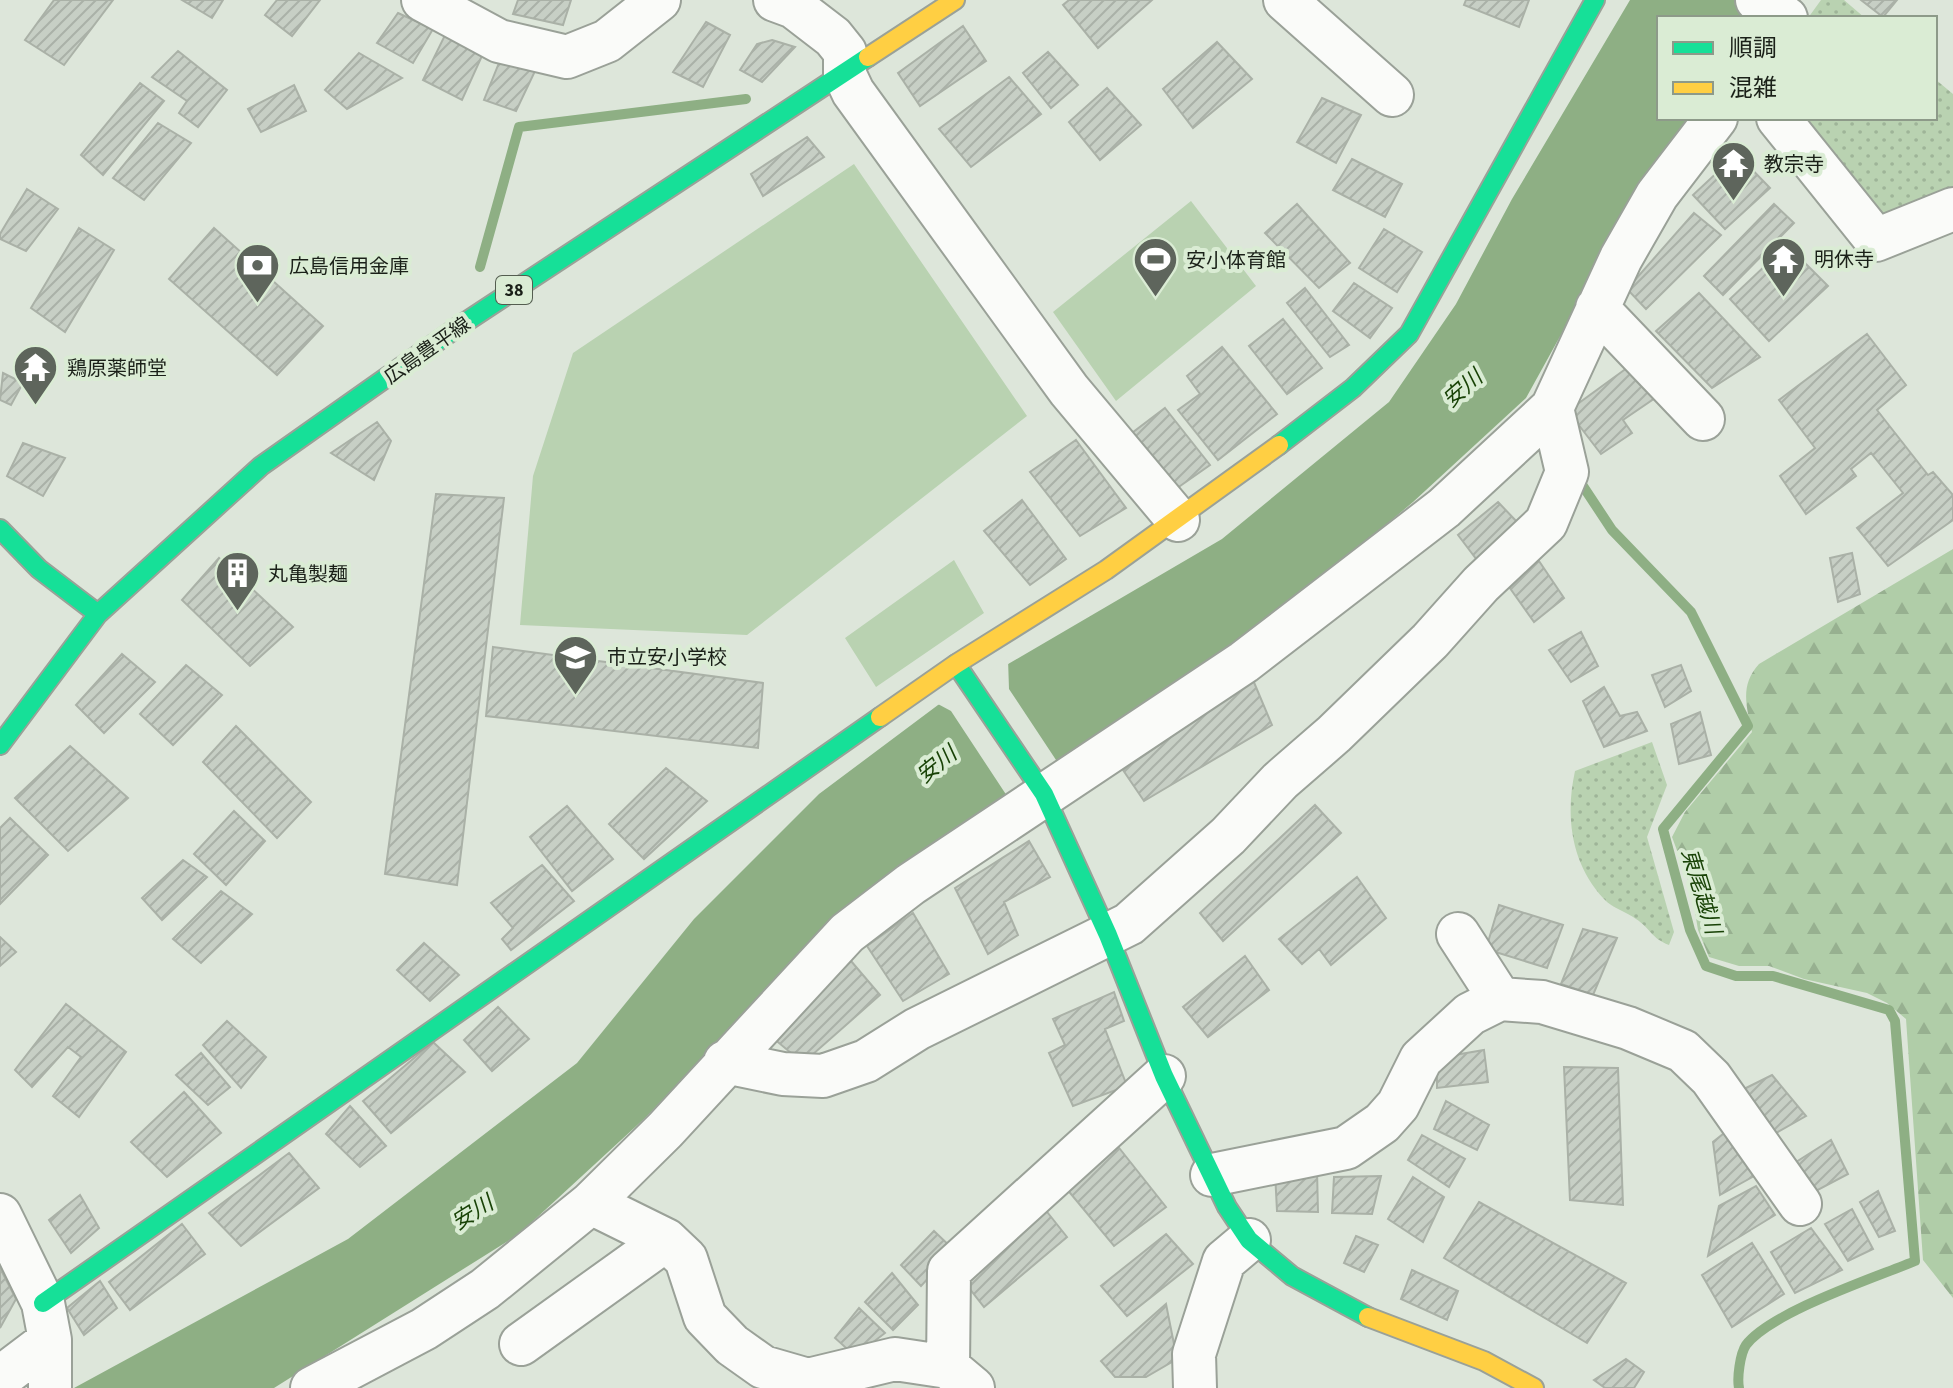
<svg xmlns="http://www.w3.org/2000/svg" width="1953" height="1388" viewBox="0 0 1953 1388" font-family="'Source Sans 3','Noto Sans JP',sans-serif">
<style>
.green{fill:url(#green-dots)}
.forest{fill:url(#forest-firs)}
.pitch{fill:#b9d2b1}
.water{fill:#8eaf84}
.pier{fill:#dde6da}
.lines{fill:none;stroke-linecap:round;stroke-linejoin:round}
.stream{stroke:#8eaf84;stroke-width:10}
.building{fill:url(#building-hatch);stroke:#aab1a7;stroke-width:2}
.street-casing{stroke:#9aa198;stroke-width:46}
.fast-casing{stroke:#9aa198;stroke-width:22}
.slow-casing{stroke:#9aa198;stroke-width:22}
.street{stroke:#fafbf9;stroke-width:42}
.fast{stroke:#16e098;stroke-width:18}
.slow{stroke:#ffcf43;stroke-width:18}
.labels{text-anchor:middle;stroke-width:8;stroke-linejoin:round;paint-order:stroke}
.shield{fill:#daecd4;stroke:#545d50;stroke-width:2}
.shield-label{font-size:18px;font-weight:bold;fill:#1a2018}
.poi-label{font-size:20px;fill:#1a2018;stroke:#daecd4;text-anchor:start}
.street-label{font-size:20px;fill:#1a2018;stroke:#daecd4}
.water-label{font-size:22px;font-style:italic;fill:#194307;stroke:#daecd4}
</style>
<defs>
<pattern id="green-dots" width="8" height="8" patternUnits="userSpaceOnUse" patternTransform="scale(2)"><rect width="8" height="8" fill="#b9d2b1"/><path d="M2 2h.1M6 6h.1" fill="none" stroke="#9eb498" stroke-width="1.8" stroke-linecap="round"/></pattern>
<pattern id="forest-firs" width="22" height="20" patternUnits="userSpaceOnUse" patternTransform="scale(2)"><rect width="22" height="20" fill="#b0cda8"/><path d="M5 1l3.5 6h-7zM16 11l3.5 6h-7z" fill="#97b090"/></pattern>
<pattern id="building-hatch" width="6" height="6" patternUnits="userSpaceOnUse" patternTransform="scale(2)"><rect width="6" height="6" fill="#c7cfc5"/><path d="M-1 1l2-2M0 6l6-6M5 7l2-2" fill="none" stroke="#aab1a8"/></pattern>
</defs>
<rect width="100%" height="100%" fill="#dde6da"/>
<!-- green -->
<path class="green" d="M1821,0H1844L1865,18H1808Z
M1935,79L1953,94V197L1878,231L1793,118H1935Z
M1652,742L1667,785L1647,837L1674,932L1669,945C1651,938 1651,929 1636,919C1627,912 1612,908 1604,899C1571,864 1565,816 1575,771Z"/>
<!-- forest -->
<path class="forest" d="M1953,549V1298L1923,1260L1906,1019L1887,1003L1867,993L1804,979L1769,966H1739L1709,957L1698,930L1691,888L1672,837L1685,812L1752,732C1746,705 1740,685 1759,664Z"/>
<!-- pitch -->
<path class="pitch" d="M854,164L1027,416L747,635L520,625L533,476L573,353Z
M1191,201L1256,286L1116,401L1053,312Z
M954,560L984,613L876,687L845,638Z"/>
<!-- water -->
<path class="water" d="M1630,0H1767L1755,18H1659V118H1688L1647,179L1526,398L1413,502L1305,593L1135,715L938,839L852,904L645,1118L519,1234L274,1388H74L348,1239L577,1063L694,919L819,794L938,705L1222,539L1389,402L1456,304L1512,199Z"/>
<!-- pier -->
<path class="pier" d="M1008,659L1009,689L1060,766L1009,799L951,711L936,703Z"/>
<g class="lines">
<!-- stream -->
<path class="stream" d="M480,267L519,127L746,99
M1577,477L1612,530L1691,612L1748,726L1663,829L1690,930L1706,966L1736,976H1773L1889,1010L1895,1021L1915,1261C1874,1278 1771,1312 1746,1345C1740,1354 1737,1378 1739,1388"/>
</g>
<!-- building -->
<path class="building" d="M54,0H113L64,65L25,40Z
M182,0H223L212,18Z
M277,0H320L292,36L265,15Z
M518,0H571L563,25L513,14Z
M1069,0H1152L1098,48L1063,5Z
M1466,0H1529L1519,27L1464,5Z
M1861,0H1897L1883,17Z
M398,13L433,29L413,63L377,43Z
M706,22L730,35L703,87L673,72Z
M963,26L986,61L920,106L898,73Z
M448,29L486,47L462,100L423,80Z
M772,40L795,47L762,82L740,70L757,44Z
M1217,42L1252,79L1193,128L1163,89Z
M178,51L227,90L198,127L179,113L187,101L152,77Z
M1048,52L1078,85L1051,108L1023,73Z
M359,53L402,78L347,109L325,90Z
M503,53L536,69L516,111L484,100Z
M1009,77L1041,114L971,167L939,129Z
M140,83L164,101L103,175L81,155Z
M294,85L306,111L261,132L248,109Z
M1107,88L1141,125L1100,160L1069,122Z
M1322,98L1361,115L1336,163L1297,142Z
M158,123L191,143L144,200L113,178Z
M807,137L824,157L763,196L751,174Z
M1737,154L1770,188L1725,229L1693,195Z
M1352,159L1402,184L1385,217L1333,190Z
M27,189L58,209L26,251L0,239V234Z
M1297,204L1350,263L1319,288L1265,233Z
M1774,204L1794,223L1723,295L1704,276Z
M1694,213L1721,235L1646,309L1627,289Z
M79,228L114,250L65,332L31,308Z
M214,228L323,326L277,375L169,279Z
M1384,229L1422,252L1397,292L1359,268Z
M1787,245L1828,286L1769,341L1730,299Z
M1354,283L1392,308L1370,338L1333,311Z
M1305,288L1349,345L1330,357L1287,303Z
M1699,293L1760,357L1712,388L1656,331Z
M1283,319L1322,368L1287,394L1249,346Z
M1867,334L1906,385L1877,410L1928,475L1933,472L1953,495V520L1888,566L1857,528L1903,493L1871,453L1851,469L1856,476L1806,514L1780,476L1815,448L1779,400Z
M1222,347L1277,414L1218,460L1178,410L1200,394L1187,376Z
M1631,365L1658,396L1623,420L1632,433L1601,454L1568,411Z
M3,373L23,383L11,405L0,400Z
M1165,408L1210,465L1173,491L1128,436Z
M377,422L391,441L374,480L331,453Z
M1076,440L1126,508L1080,536L1030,472Z
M23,443L65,458L43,496L7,476Z
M436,494L504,498L457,885L385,874Z
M1022,500L1066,559L1030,585L984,531Z
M1498,502L1519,524L1477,560L1458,535Z
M1852,553L1860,594L1838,602L1830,558Z
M219,558L293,627L250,666L182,600Z
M1539,561L1564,598L1534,622L1507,584Z
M1581,632L1598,666L1571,682L1549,650Z
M493,647L763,683L758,748L486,716Z
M122,654L155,682L104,733L76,705Z
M186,665L222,695L173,745L140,714Z
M1681,665L1691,691L1665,707L1652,675Z
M1253,680L1272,725L1144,801L1123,770Z
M1604,687L1620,716L1637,712L1647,731L1604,747L1583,701Z
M1700,712L1711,755L1679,764L1671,724Z
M236,726L311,802L277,838L203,762Z
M70,746L128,798L68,851L15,798Z
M666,768L707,801L644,859L609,824Z
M1315,805L1341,833L1223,941L1200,913Z
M567,806L613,859L572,891L530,837Z
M234,811L265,841L226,885L194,854Z
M10,818L48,855L0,904V828Z
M1029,841L1050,877L1004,902L1018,935L988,954L955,888Z
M183,860L207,877L162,920L142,898Z
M542,865L574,901L511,950L502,939L513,928L491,903Z
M1357,877L1386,918L1331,965L1319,949L1302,964L1279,939Z
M221,891L252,914L201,963L173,939Z
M1499,905L1563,925L1547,968L1486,949Z
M913,913L949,974L903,1001L867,946Z
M1583,929L1617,938L1593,995L1561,984Z
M0,937L16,952L0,966Z
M424,943L459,975L430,1001L397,970Z
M1245,956L1269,990L1208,1037L1183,1007Z
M851,961L880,995L803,1063L773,1038Z
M1114,992L1124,1021L1105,1029L1127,1086L1073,1106L1049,1053L1065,1045L1053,1019Z
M66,1004L126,1052L79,1117L53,1096L81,1057L68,1047L32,1087L15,1070Z
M498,1007L529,1039L492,1071L464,1040Z
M227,1021L266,1057L241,1088L203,1045Z
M433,1042L465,1072L391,1133L363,1101Z
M1484,1050L1488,1082L1437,1088V1058Z
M201,1053L230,1087L208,1105L176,1075Z
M1564,1067L1618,1068L1623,1205L1570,1200Z
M1772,1075L1806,1116L1769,1137L1738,1092Z
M184,1092L221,1133L167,1177L131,1142Z
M1446,1101L1489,1125L1477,1150L1434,1129Z
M350,1106L386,1146L360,1167L326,1134Z
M1728,1130L1756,1175L1720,1195L1713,1142Z
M1422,1135L1465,1159L1449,1187L1408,1160Z
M1831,1140L1848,1174L1814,1192L1796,1162Z
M1116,1144L1166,1207L1114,1246L1066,1188Z
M289,1153L319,1188L241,1246L209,1213Z
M1317,1170L1318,1212L1277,1211L1275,1172Z
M1381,1176L1372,1214L1332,1213L1334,1177Z
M1413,1177L1444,1197L1423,1242L1388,1219Z
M1756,1186L1775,1215L1708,1256L1719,1206Z
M1878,1191L1895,1231L1879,1237L1860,1202Z
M80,1195L99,1228L71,1253L49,1220Z
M1479,1202L1626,1283L1587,1343L1444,1258Z
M1040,1203L1067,1237L984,1307L959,1275Z
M1852,1209L1873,1249L1848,1261L1825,1224Z
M182,1224L205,1254L130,1310L109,1282Z
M1811,1228L1842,1270L1795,1293L1771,1252Z
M934,1231L954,1250L921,1286L901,1265Z
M1166,1234L1193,1264L1127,1316L1101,1286Z
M1356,1236L1378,1245L1364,1272L1344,1263Z
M1752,1243L1784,1294L1732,1327L1702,1275Z
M0,1268L16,1299L0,1328Z
M1412,1270L1458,1291L1447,1320L1401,1299Z
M892,1273L918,1305L893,1330L865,1302Z
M100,1281L117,1308L84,1335L67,1308Z
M1166,1304L1177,1359L1146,1377H1115L1101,1361Z
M859,1308L885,1333L855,1356L835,1338Z
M1626,1359L1644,1372L1634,1388H1605L1594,1380Z"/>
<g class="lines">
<defs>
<path id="street" d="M423,0L499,41L567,57L607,41L659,0
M775,0L794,7L833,37L845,52V75L853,92L1069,390L1178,520
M1285,0L1392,95
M1757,0L1786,18
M1778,118L1876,240L1953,209
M1597,308L1703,419
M1458,934L1500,999
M725,1062L783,1074L823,1076L866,1061L917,1029L1129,924L1228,836L1280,781L1334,734L1430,641L1481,584L1546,523L1567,472L1552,408
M1212,1175L1346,1148L1382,1123L1398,1105L1421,1059L1470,1014L1500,999L1542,1002L1628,1028L1683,1051L1711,1078L1800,1204
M591,1203L666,1240L686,1259L705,1317L732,1345L763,1367L808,1380L895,1359L948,1367L973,1388
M0,1215L43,1303L50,1340V1388
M521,1344L666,1240
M948,1367L949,1271L1164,1076
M0,1378L50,1340
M312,1388L424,1329L485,1289L591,1203L665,1130L847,933L911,884L1244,662L1444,508L1552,408L1621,258L1657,195L1716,118
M1195,1388L1194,1354L1224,1261L1249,1240"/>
<path id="fast" d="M1279,445L1353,388L1409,334L1595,0
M0,529L39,569L98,614
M956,664L1044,794L1108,935L1164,1076L1227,1207L1249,1240L1292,1276L1368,1317
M0,745L98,614L261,466L455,329L868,57
M43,1303L880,717"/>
<path id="slow" d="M868,57L955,0
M880,717L956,664L1106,570L1279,445
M1368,1317L1484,1361L1534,1388"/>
</defs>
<!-- street casing -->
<use href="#street" class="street-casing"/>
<!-- fast casing -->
<use href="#fast" class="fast-casing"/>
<!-- slow casing -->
<use href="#slow" class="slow-casing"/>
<!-- street -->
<use href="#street" class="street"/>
<!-- fast -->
<use href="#fast" class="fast"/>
<!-- slow -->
<use href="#slow" class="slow"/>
</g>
<!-- icons -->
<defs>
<symbol id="temple-pin" viewBox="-11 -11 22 30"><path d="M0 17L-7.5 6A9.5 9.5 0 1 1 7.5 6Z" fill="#5e655c" stroke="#daecd4"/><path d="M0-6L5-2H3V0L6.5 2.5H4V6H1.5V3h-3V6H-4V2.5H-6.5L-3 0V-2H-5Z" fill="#fff"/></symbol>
<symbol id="stadium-pin" viewBox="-11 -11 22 30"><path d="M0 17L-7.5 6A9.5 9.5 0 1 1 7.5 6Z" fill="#5e655c" stroke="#daecd4"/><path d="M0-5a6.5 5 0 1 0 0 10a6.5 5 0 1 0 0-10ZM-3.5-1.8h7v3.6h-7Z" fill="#fff"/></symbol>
<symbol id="bank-pin" viewBox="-11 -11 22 30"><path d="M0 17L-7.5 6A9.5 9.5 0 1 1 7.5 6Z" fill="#5e655c" stroke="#daecd4"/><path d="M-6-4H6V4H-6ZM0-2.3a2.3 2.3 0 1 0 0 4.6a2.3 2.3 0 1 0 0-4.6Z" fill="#fff"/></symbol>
<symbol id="building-pin" viewBox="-11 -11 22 30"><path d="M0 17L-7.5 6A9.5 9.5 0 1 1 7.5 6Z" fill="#5e655c" stroke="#daecd4"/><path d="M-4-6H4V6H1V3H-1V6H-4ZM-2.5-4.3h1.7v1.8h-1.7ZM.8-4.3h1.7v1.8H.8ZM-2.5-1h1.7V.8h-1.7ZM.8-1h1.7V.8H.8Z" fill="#fff"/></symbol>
<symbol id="school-pin" viewBox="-11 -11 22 30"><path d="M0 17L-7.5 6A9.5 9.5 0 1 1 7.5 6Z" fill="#5e655c" stroke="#daecd4"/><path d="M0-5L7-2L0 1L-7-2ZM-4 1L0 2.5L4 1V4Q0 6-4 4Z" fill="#fff"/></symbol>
</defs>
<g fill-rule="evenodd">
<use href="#temple-pin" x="1708" y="138" width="51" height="69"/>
<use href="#temple-pin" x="1758" y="234" width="51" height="69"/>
<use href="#stadium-pin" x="1130" y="234" width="51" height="69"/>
<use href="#bank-pin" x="232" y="240" width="51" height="69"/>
<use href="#temple-pin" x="10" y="342" width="51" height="69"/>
<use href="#building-pin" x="212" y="548" width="51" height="69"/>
<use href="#school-pin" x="550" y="632" width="51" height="69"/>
</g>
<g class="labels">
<!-- shield labels -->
<rect class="shield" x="496" y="276" width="36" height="28" rx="6"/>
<g class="shield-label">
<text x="514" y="296">38</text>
</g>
<!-- poi labels -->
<g class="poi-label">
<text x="1764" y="171">教宗寺</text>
<text x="1814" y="266">明休寺</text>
<text x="1186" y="267">安小体育館</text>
<text x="289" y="273">広島信用金庫</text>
<text x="67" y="375">鶏原薬師堂</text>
<text x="268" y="581">丸亀製麺</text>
<text x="607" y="664">市立安小学校</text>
</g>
<!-- street labels -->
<g class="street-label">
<text transform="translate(427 350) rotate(-35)" y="7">広島豊平線</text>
</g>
<!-- water labels -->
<g class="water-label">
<text transform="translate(1462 388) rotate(-41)" y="8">安川</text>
<text transform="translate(936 764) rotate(-39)" y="8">安川</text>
<text transform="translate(1702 891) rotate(73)" y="8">東尾越川</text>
<text transform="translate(472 1212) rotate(-32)" y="8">安川</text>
</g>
</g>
<!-- legend -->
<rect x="1657" y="16" width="280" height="104" fill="#daecd4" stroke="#8d9a89" stroke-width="2"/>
<rect x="1673" y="42" width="40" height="12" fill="#16e098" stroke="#8d9a89" stroke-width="2"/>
<text x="1729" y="56" font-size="24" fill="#1a2018">順調</text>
<rect x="1673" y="82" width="40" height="12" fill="#ffcf43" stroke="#8d9a89" stroke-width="2"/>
<text x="1729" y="96" font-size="24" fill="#1a2018">混雑</text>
</svg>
